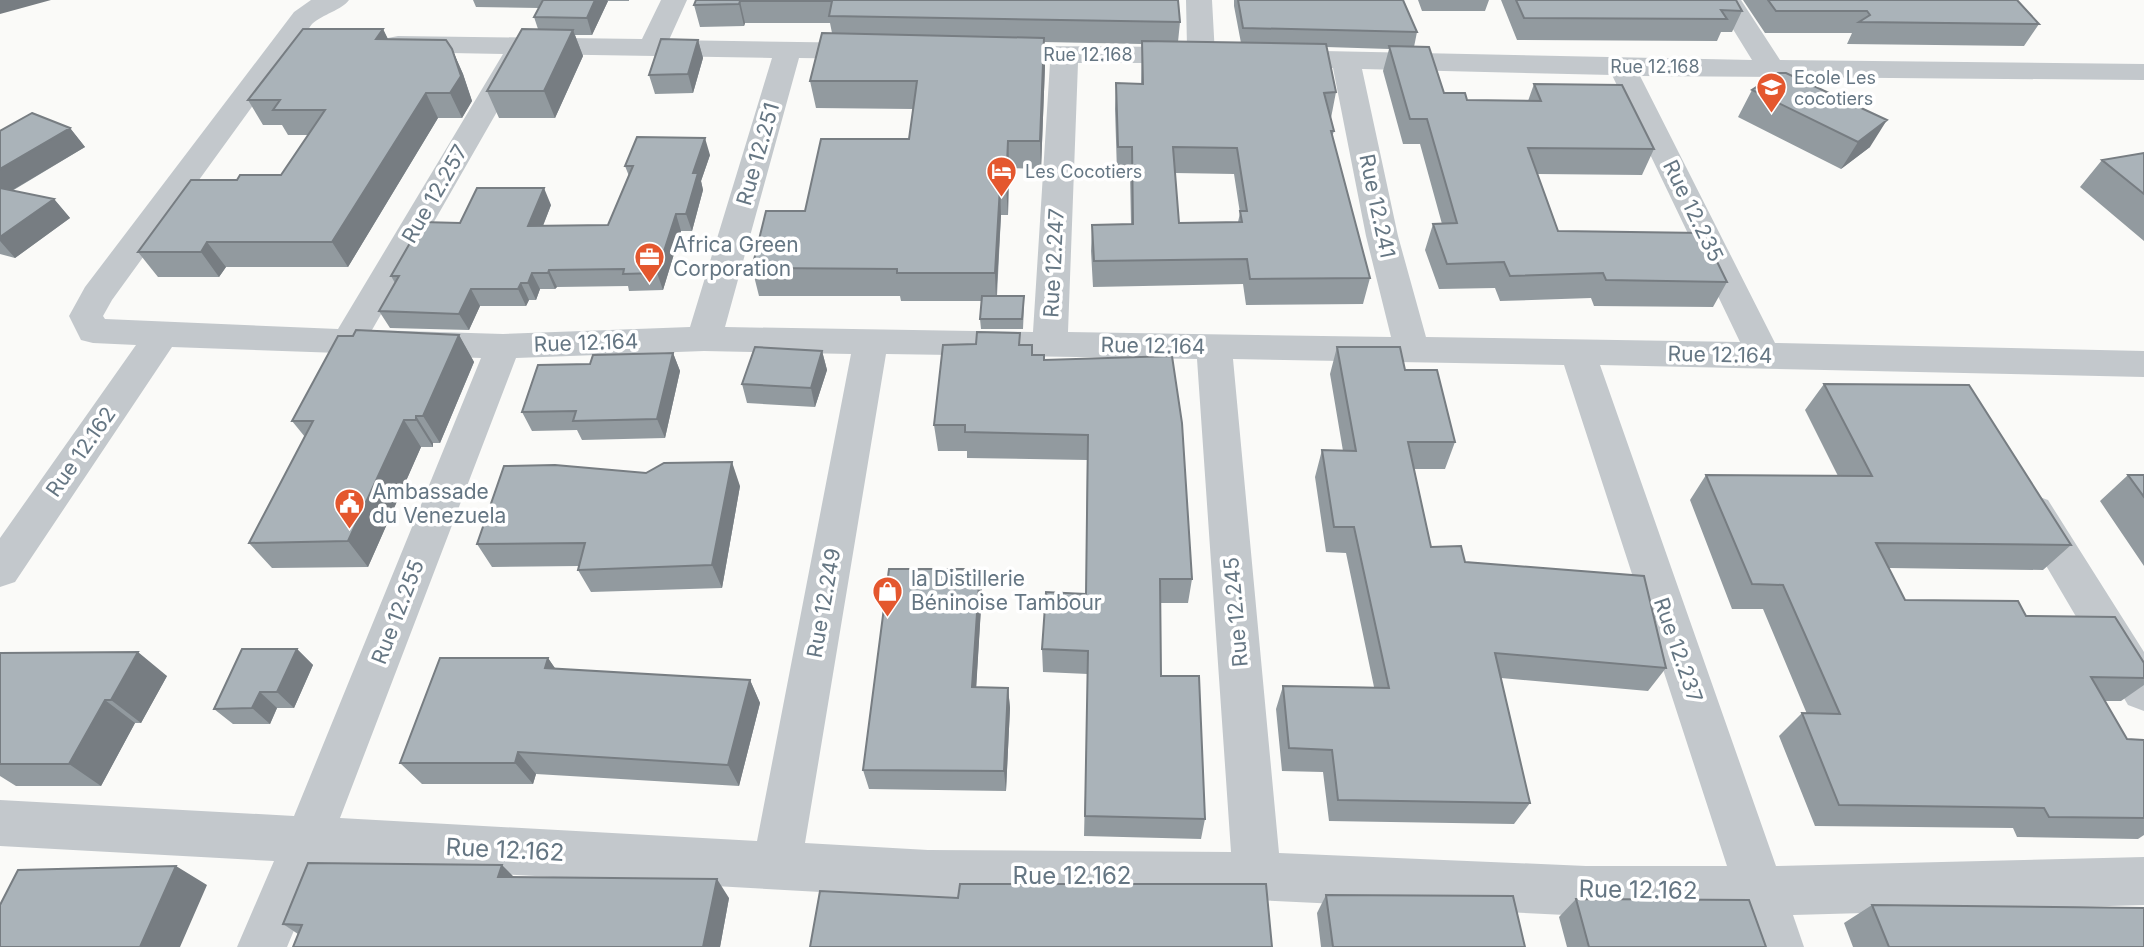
<svg xmlns="http://www.w3.org/2000/svg" width="2144" height="947" viewBox="0 0 2144 947" font-family="Inter,sans-serif">
<style>
.lines{fill:none;stroke-linecap:round;stroke-linejoin:round}
.minor{fill:#c3c8cc;fill-rule:evenodd}
.wall{fill:#929a9f;fill-rule:evenodd}
.shaded-wall{fill:#777d82}
.building{fill:#aab3b9;stroke:#777d82;stroke-width:2;fill-rule:evenodd}
.labels{text-anchor:middle;stroke-width:7;stroke-linejoin:round;paint-order:stroke}
.far-street-label{font-size:18px;fill:#657683;stroke:#fff}
.far-poi-label{font-size:18px;fill:#657683;stroke:#fff;text-anchor:start}
.street-label{font-size:21px;fill:#657683;stroke:#fff}
.poi-label{font-size:21px;fill:#657683;stroke:#fff;text-anchor:start}
.near-street-label{font-size:24px;fill:#657683;stroke:#fff}
</style>
<rect width="100%" height="100%" fill="#fafaf8"/>
<g class="lines">
<!-- minor -->
<path class="minor" d="M311,0H349C342,10 323,14 312,24L112,300L103,316L105,319L338,329L503,54L398,52L388,50L384,44L388,38L398,36L642,39L661,0H687L669,40L870,43L880,45L884,51L880,57L870,59L799,58L725,327L1033,332L1050,63L983,60L979,54L983,48L993,46L1187,47L1186,0H1212L1215,55L1211,61L1201,63H1078L1068,332L1391,337L1366,236L1333,68L1266,64L1262,58L1266,52L1276,50L1752,60L1715,0H1741L1780,60L2144,64V80L1640,76L1775,343L2144,351V377L1600,365L1776,866L2144,857V905L1793,915L1804,947H1754L1743,916H1586L1257,900L928,898L322,864L287,947H237L274,861L0,846V800L294,816L481,358L172,347L15,582L0,587V538L136,345L93,343L81,340L69,316L85,287L294,12ZM530,54L772,58L690,327L503,334L372,330ZM1362,69L1612,75L1740,342L1426,337L1398,236ZM704,351L851,354L757,841L340,818L516,358ZM886,354L1197,359L1231,852L928,850L805,843ZM1233,359L1564,365L1727,866H1586L1279,853Z
M2034,495L2048,500L2144,652V711L2128,705L2014,511L2020,500Z"/>
</g>
<!-- wall -->
<path class="wall" d="M473,0H629V1H608L592,35H575L583,56L555,118H499L487,91L538,29L534,17L539,8L476,7Z
M696,0H1178L1180,22L1178,42L1241,43L1234,6V0H1403L1417,32L1414,47L1444,93L1467,100L1528,101L1534,84L1654,149L1642,175L1537,174L1558,231L1727,282L1713,307L1594,306L1591,298L1500,301L1495,288L1439,289L1425,250L1433,224H1442L1420,144H1403L1383,71L1389,49L1326,47L1336,92L1331,118L1334,131L1332,137L1370,278L1363,304L1246,305L1243,284L1093,287L1091,251L1092,225L1131,224L1130,173L1117,172L1115,109L1116,83L1141,84L1142,44L1044,42L1045,66L1041,169L1009,168L1008,215H1001L997,296L1024,306L1023,329H981L980,319L982,301H901L900,296H759L752,268L805,211L909,139L913,109L816,108L810,81L832,33L830,23H745L744,26L700,27L694,5ZM1175,173L1234,174L1240,213L1238,222L1179,223Z
M1418,0H1489L1485,11H1422Z
M1501,0H1736L1742,11L1732,32H1721L1717,41L1517,40Z
M1743,0H2017L2039,24L2024,46L1847,44L1852,33H1765Z
M383,29L388,39L452,49L463,74L472,101L462,118H438L348,267H226L219,277H158L138,252L237,180L281,175L308,135H288L282,125H263L248,100Z
M698,40L703,58L693,93L655,94L649,75Z
M1752,90L1870,147L1841,169L1738,117Z
M70,128L85,147L12,191L54,199L70,218L15,258L0,254V131Z
M2144,153V241L2080,187L2102,160Z
M710,155L701,181L703,190L692,231H681L663,290L629,291L628,286L557,287L555,289H540L536,300H529L526,306H480L469,330L390,328L379,311L395,283L391,276L460,223L551,205L543,226L608,225L629,176L625,166Z
M1020,333V345H1032L1033,355L1045,360L1192,579L1188,603H1160L1161,676L1205,819L1201,839L1084,836L1088,674L1043,672L1042,649L1086,594L1087,460L967,458V451H938L934,425L976,344Z
M459,335L474,362L440,443H433V447H421L368,567L272,568L249,543L305,437L292,421Z
M1337,347L1405,370L1455,442L1445,469H1414L1431,547L1465,562L1666,668L1648,691L1501,678L1530,803L1514,824L1329,821L1323,772L1282,771L1276,709L1283,686L1374,687L1346,553L1326,552L1315,477L1322,450L1343,451L1330,374Z
M822,351L827,370L815,407L747,403L742,384Z
M673,353L680,371L665,438L582,440L577,430L532,431L522,412L590,364Z
M1824,384L2071,545L2043,570L1889,568L1905,600L2026,616L2144,663V685L2121,701H2104L2127,739L2144,740V835L2138,839L2017,837L2013,828L1815,826L1779,736L1802,713L1807,714L1763,609H1732L1690,500L1706,475L1838,476L1805,410Z
M2128,475H2144V566L2100,501Z
M740,486L722,588L591,592L578,570L579,566L492,567L477,544Z
M982,591L976,687L1008,688L1010,708L1006,791L869,789L863,770Z
M297,649L313,665L294,708H277L270,724H233L214,709Z
M0,653L167,676L141,723H135L101,786H16L0,776Z
M548,658L555,669L750,680L760,703L739,786L536,774L533,784H422L400,763Z
M514,877L729,898L720,947H293L298,934L283,924Z
M1326,895L1525,947H1321L1317,913Z
M1576,899L1766,947H1567L1559,917Z
M1872,905L2144,947H1853L1844,923Z"/>
<!-- shaded-wall -->
<path class="shaded-wall" d="M0,0H51L0,14Z
M595,0H607L608,1L592,35L587,18Z
M740,1L745,23L744,26L739,4Z
M383,29L395,54L376,39Z
M573,30L583,56L555,118L544,91Z
M1044,38L1045,66L1041,169L1040,141Z
M698,40L703,58L693,93L688,74Z
M452,49L463,74L472,101L462,118L450,93Z
M426,93L438,118L348,267L332,242Z
M1887,120L1870,147L1841,169L1858,142Z
M70,128L85,147L4,195L0,191V169Z
M705,138L710,155L701,181L703,190L692,231L686,214L693,173Z
M1008,141L1009,168L1008,215L1006,187Z
M1000,187L1001,215L996,301L995,273Z
M544,188L551,205L536,243L528,226Z
M54,199L70,218L15,258L0,241V237Z
M676,214L681,231L663,290L657,273Z
M207,242L226,267L219,277L201,252Z
M549,270L557,287L555,289L548,273Z
M532,273L540,289L536,300L528,283Z
M521,283L529,300L526,306L518,289Z
M471,289L480,306L469,330L459,314Z
M459,335L474,362L440,443L423,416Z
M822,351L827,370L815,407L811,388Z
M673,353L680,371L665,438L657,419Z
M416,416L433,443V447L416,420Z
M404,420L421,447L368,567L348,541Z
M732,462L740,486L722,588L712,565Z
M980,569L982,591L975,708L972,687Z
M297,649L313,665L294,708L277,692Z
M138,652L167,676L141,723L111,700Z
M548,658L564,681L545,668Z
M750,680L760,703L739,786L728,765Z
M1008,688L1010,708L1006,791L1004,771Z
M260,692L277,708L270,724L252,708Z
M105,700L135,723L101,786L69,764Z
M518,752L536,774L533,784L515,763Z
M502,865L521,884L498,877Z
M176,866L207,885L180,947H140Z
M717,879L729,898L720,947H703Z"/>
<!-- building -->
<path class="building" d="M543,0H595L587,18L534,17Z
M696,0H1178L1180,22L829,16L832,1H740L739,4L694,5Z
M1238,0H1403L1417,32L1243,28Z
M1516,0H1736L1742,11L1721,10L1727,19L1524,18Z
M1768,0H2017L2039,24L1859,22L1870,15L1867,11H1776Z
M303,29H383L376,39L446,40L452,49L461,76L450,93H426L332,242H207L201,252H138L191,180H237L240,175H281L325,110H273L280,100H248Z
M522,29L573,30L544,91H487Z
M822,33L1044,38L1040,141H1008L1006,187H1000L995,273H897V269L752,268L766,211H805L821,139H909L917,81H810Z
M661,39L698,40L688,74L649,75Z
M1142,41L1326,44L1336,92L1324,93L1334,131H1331L1370,278L1250,279L1247,259L1094,261L1092,225L1133,224L1132,147H1118L1116,83L1143,84ZM1173,147L1237,148L1247,211H1240L1242,222L1179,223Z
M1389,46L1429,47L1444,93H1465L1467,100L1541,101L1534,84L1622,85L1654,149L1528,148L1558,231L1703,233L1727,282L1606,280L1603,273L1510,276L1504,262L1447,264L1433,224L1457,223L1427,119H1410Z
M1778,73H1786L1887,120L1858,142L1752,90Z
M32,113L70,128L0,169V131Z
M637,137L705,138L693,173H698L686,214H676L657,273L623,274L624,269L549,270L548,273H532L528,283H521L518,289H471L459,314L379,311L399,276H391L422,222L460,223L477,188H544L528,226L608,225L633,166H625Z
M2144,153V194L2102,160Z
M0,188L54,199L0,237Z
M982,296H1024L1022,319H980Z
M356,330L459,335L423,416H416V420H404L348,541L249,543L313,421H292L338,336H353Z
M977,332L1020,333L1019,345H1032V355H1044V360L1172,356L1182,423L1192,579H1160L1161,676H1199L1205,819L1085,816L1088,651L1042,649L1046,592L1086,594L1088,435L965,432V425H934L943,345L976,344Z
M755,347L822,351L811,388L742,384Z
M1337,347H1400L1405,370H1437L1455,442H1408L1431,547L1461,546L1465,562L1644,576L1666,668L1495,653L1530,803L1338,800L1332,750L1289,748L1283,686L1389,688L1354,527H1334L1322,450L1356,451Z
M673,353L657,419L573,421L576,411L522,412L538,365L590,364L593,355Z
M1824,384L1969,385L2071,545L1876,543L1905,600L2018,601L2026,616L2115,617L2144,663V678L2091,677L2127,739L2144,740V818L2049,817L2044,808L1839,805L1802,713L1840,714L1783,585L1752,584L1706,475L1872,476Z
M732,462L712,565L578,570L585,543L477,544L504,466L555,465L646,473L664,463Z
M2128,475H2144V497Z
M889,569H980L972,687L1008,688L1004,771L863,770Z
M242,649H297L277,692H260L252,708L214,709Z
M138,652L111,700H105L69,764H0V653Z
M440,658H548L545,668L750,680L728,765L518,752L515,763H400Z
M308,863L502,865L498,877L717,879L703,947H293L302,925L283,924Z
M176,866L140,947H0V905L18,870Z
M960,884H1266L1272,947H810L820,891L958,898Z
M1326,895L1513,896L1525,947H1333Z
M1576,899L1749,900L1766,947H1589Z
M1872,905L2144,908V947H1889Z"/>
<!-- icons -->
<defs>
<symbol id="school-pin" viewBox="-11 -11 22 30"><path d="M0 17L-7.5 6A9.5 9.5 0 1 1 7.5 6Z" fill="#e4572e" stroke="#fff"/><path d="M0-5L7-2L0 1L-7-2ZM-4 1L0 2.5L4 1V4Q0 6-4 4Z" fill="#fff"/></symbol>
<symbol id="hotel-pin" viewBox="-11 -11 22 30"><path d="M0 17L-7.5 6A9.5 9.5 0 1 1 7.5 6Z" fill="#e4572e" stroke="#fff"/><path d="M-6-4.5h1.5V1H6V5H4.5V3h-9V5H-6ZM-4 0a1.8 1.8 0 1 1 3.6 0ZM.5 0V-2.5h3Q6-2.5 6 0Z" fill="#fff"/></symbol>
<symbol id="office-pin" viewBox="-11 -11 22 30"><path d="M0 17L-7.5 6A9.5 9.5 0 1 1 7.5 6Z" fill="#e4572e" stroke="#fff"/><path d="M-6-3h4V-5.5h4V-3h4V5H-6ZM-1-4.5V-3h2v-1.5ZM-6 0V1H6V0Z" fill="#fff"/></symbol>
<symbol id="civic-pin" viewBox="-11 -11 22 30"><path d="M0 17L-7.5 6A9.5 9.5 0 1 1 7.5 6Z" fill="#e4572e" stroke="#fff"/><path d="M-.6-6.5H3V-4.5H.6V-3L4-1V1h2V6H-6V1h2V-1L-.6-3ZM-1.2 2.5V6h2.4V2.5Z" fill="#fff"/></symbol>
<symbol id="shop-pin" viewBox="-11 -11 22 30"><path d="M0 17L-7.5 6A9.5 9.5 0 1 1 7.5 6Z" fill="#e4572e" stroke="#fff"/><path d="M-5-2.5h2.3a2.7 3.5 0 0 1 5.4 0H5L5.5 6h-11ZM-1.5-2.5h3a1.5 2.3 0 0 0-3 0Z" fill="#fff"/></symbol>
</defs>
<g fill-rule="evenodd">
<use href="#school-pin" x="1754" y="70" width="35" height="47"/>
<use href="#hotel-pin" x="984" y="154" width="35" height="47"/>
<use href="#office-pin" x="632" y="240" width="35" height="47"/>
<use href="#civic-pin" x="332" y="486" width="35" height="47"/>
<use href="#shop-pin" x="870" y="574" width="35" height="47"/>
</g>
<g class="labels">
<!-- far-street labels -->
<g class="far-street-label">
<text x="1088" y="61">Rue 12.168</text>
<text x="1655" y="73">Rue 12.168</text>
</g>
<!-- far-poi labels -->
<g class="far-poi-label">
<text x="1794" y="84">Ecole Les<tspan x="1794" dy="21">cocotiers</tspan></text>
<text x="1025" y="178">Les Cocotiers</text>
</g>
<!-- street labels -->
<g class="street-label">
<text transform="translate(758 154) rotate(-74)" y="7">Rue 12.251</text>
<text transform="translate(435 194) rotate(-60)" y="7">Rue 12.257</text>
<text transform="translate(1377 206) rotate(78)" y="7">Rue 12.241</text>
<text transform="translate(1693 211) rotate(64)" y="7">Rue 12.235</text>
<text transform="translate(1054 263) rotate(-87)" y="7">Rue 12.247</text>
<text transform="translate(586 343) rotate(-2)" y="7">Rue 12.164</text>
<text transform="translate(1153 346) rotate(1)" y="7">Rue 12.164</text>
<text transform="translate(1720 355) rotate(1)" y="7">Rue 12.164</text>
<text transform="translate(81 452) rotate(-55)" y="7">Rue 12.162</text>
<text transform="translate(824 603) rotate(-80)" y="7">Rue 12.249</text>
<text transform="translate(398 612) rotate(-69)" y="7">Rue 12.255</text>
<text transform="translate(1236 612) rotate(-95)" y="7">Rue 12.245</text>
<text transform="translate(1678 650) rotate(71)" y="7">Rue 12.237</text>
</g>
<!-- poi labels -->
<g class="poi-label">
<text x="673" y="252">Africa Green<tspan x="673" dy="24">Corporation</tspan></text>
<text x="372" y="499">Ambassade<tspan x="372" dy="24">du Venezuela</tspan></text>
<text x="911" y="586">la Distillerie<tspan x="911" dy="24">Béninoise Tambour</tspan></text>
</g>
<!-- near-street labels -->
<g class="near-street-label">
<text transform="translate(505 850) rotate(3)" y="8">Rue 12.162</text>
<text x="1072" y="884">Rue 12.162</text>
<text transform="translate(1638 890) rotate(1)" y="8">Rue 12.162</text>
</g>
</g>
</svg>
